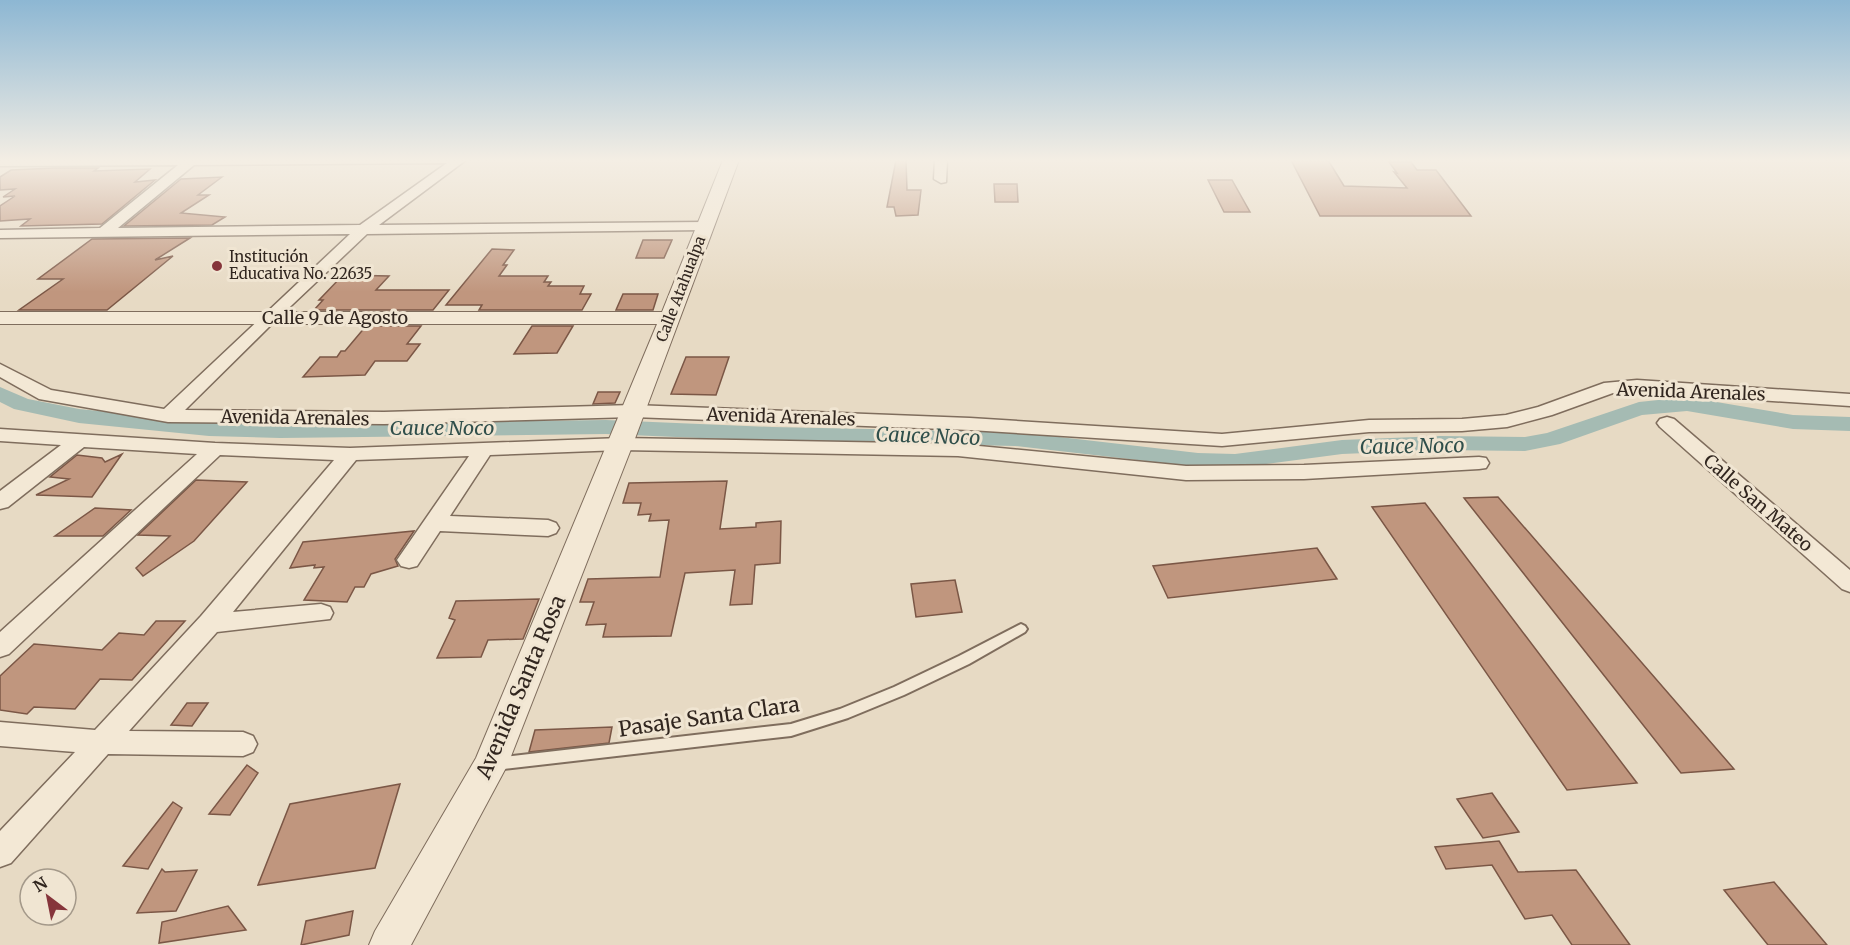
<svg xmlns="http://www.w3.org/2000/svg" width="1850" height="945" viewBox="0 0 1850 945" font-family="Merriweather,serif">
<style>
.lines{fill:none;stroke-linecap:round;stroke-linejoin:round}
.canal{fill:#a5bbb3;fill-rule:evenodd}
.building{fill:#c0967e;stroke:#7b5746;stroke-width:1.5}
.service-casing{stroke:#7f6d5d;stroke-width:4}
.minor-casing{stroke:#7f6d5d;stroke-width:3}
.tertiary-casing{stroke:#7f6d5d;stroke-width:2}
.service{fill:#f3e8d5;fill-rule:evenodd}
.minor{fill:#f3e8d5;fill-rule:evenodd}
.tertiary{fill:#f3e8d5;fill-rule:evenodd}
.poi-dot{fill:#86353b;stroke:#f0e5d2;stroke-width:2}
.labels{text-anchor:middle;stroke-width:6;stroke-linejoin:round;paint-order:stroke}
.far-poi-label{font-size:15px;fill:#31261f;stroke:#f0e5d2;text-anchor:start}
.far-street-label{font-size:15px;fill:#31261f;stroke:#f0e5d2}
.street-label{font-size:18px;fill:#31261f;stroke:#f0e5d2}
.water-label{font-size:20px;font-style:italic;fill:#304f4b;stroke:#f0e5d2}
.near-street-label{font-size:21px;fill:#31261f;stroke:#f0e5d2}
</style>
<rect width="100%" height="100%" fill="#e7dac4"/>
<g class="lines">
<!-- canal -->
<path class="canal" d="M0,387L28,399L79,409L209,422L280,424L606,420L772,427L1015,432L1198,453L1235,454L1342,440L1440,436L1525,437L1547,433L1639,402L1687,397L1793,415L1850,417V431L1793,429L1687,411L1642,415L1560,444L1525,451L1440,450L1342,454L1235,468L1198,467L1015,446L772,441L606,434L280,438L209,436L79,423L14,409L0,402Z"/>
</g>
<!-- building -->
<path class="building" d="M896,160H906L907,190H921L918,215L896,216L894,207H887Z
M1291,160H1328L1344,186L1407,188L1394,172L1397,173L1389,162H1411L1417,170H1436L1471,216H1320Z
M54,168H98L94,171L150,169L135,182L155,180L102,224L21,226L30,219L0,221V206L15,196L3,197L15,189L0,190V177L11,170Z
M222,177L198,195H209L181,213L225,217L212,225L124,226L181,179Z
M1208,180H1232L1250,212H1224Z
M994,184H1017L1018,202H995Z
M190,238L155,260L173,256L107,310H19L63,279H38L92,239Z
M643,240H672L664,258H636Z
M492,249L514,250L503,265H507L499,276H548L544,282H551L548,286H584L580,294H591L582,310H479L482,305H446Z
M343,275L389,276L376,290H449L433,310H314L323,300H319Z
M623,294H658L653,310H616Z
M366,326H421L407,344H420L407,361H375L365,375L303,377L320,357H337L341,351H345Z
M532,326H573L557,353L514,354Z
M686,357H729L716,395L671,394Z
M598,392H620L615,403L593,404Z
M122,454L92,497L36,495L69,479L50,477L77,455L102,458L105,462Z
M196,480L247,482L194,541L143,576L136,568L170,536L138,535Z
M727,481L720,529L756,527V523L781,521L780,563L755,565L752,604L730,605L735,570L685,573L671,636L603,637L606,624L586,625L594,602H580L588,579L660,577L669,520L649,521L651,514L638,515L641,503H623L629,483Z
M1498,497L1734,769L1681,773L1464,498Z
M1425,503L1637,783L1567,790L1372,507Z
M95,508L131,510L103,536H55Z
M414,531L395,559L398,566L371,574L364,587H355L347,602L304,600L324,567L314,568L315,565L290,568L303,542Z
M1317,548L1337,579L1168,598L1153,566Z
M955,580L962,612L916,617L911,584Z
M539,599L523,639L488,640L481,657L437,658L455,620L449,618L456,601Z
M156,621H185L132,680L100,679L75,709L34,707L27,714L0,710V676L34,644L102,650L119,633L144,635Z
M187,703H208L192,726L171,725Z
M612,727L609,743L529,752L535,730Z
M247,765L258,773L230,815L209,814Z
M400,784L375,868L258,885L290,804Z
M1492,793L1519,832L1483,838L1457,799Z
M173,802L182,808L148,869L123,866Z
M1499,841L1518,872L1576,870L1630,945H1572L1552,915L1525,919L1492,865L1446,869L1435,847Z
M162,869L165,872L197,870L176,911L137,913Z
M1774,882L1827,945H1768L1724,890Z
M228,906L246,930L159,943L162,922Z
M353,911L349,935L301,945L306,921Z"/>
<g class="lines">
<defs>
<path id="service" d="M1021,624L1025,626L1027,629L1025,632L969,664L904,695L848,718L791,736L495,770L490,768L488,764L490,760L495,758L791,724L840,709L894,687L959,656Z"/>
<path id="minor" d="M0,160H466L379,225L705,222L712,226L705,230L367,234L274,322L185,410L384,412L633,405L970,418L1222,434L1369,420L1462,419L1506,415L1538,407L1604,383L1637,380L1850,394V406L1637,392L1613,393L1552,415L1507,427L1462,431L1369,432L1222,446L970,430L633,417L384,424L168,422L39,399L0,377V364L51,390L164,409L350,234L0,238V230L100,228L178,165L0,166ZM447,163L360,225L118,228L194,165Z
M935,160H947L946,182L941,183L934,179Z
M1667,417L1674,419L1850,570V592L1842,589L1660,427L1657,423L1660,419Z
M0,429L215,443L350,448L621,438L958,444L1186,466L1304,465L1479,457L1486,458L1489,463L1486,468L1479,469L1304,479L1186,480L958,456L621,450L490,455L450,516L548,520L556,523L559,528L556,533L548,536L440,531L417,566L409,568L401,566L397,560L469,456L356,460L233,612L321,604L330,607L333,613L330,619L217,632L129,731L243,732L253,736L257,744L253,752L243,756L108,754L11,863L0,867V831L75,752L0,746V722L95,730L201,616L334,460L220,455L9,654L0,657V632L197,454L84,447L8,507L0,509V491L61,445L0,441Z"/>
<path id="tertiary" d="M723,160H739L633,444L508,764L411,945H369L375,931L476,758L657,324H0V312H662Z"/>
</defs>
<!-- service casing -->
<use href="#service" class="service-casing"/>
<!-- minor casing -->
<use href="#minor" class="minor-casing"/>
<!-- tertiary casing -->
<use href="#tertiary" class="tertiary-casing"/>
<!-- service -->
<use href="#service" class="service"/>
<!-- minor -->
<use href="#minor" class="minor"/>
<!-- tertiary -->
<use href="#tertiary" class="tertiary"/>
</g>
<!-- sky -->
<linearGradient id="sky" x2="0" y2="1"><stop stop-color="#8db7d3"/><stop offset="0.55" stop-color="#f4eee4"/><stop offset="1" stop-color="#f4eee4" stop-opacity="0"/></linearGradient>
<rect width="1850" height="292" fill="url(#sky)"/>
<!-- markers -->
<circle class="poi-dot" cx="217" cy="266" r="6"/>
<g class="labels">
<!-- far-poi labels -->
<g class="far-poi-label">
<text x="229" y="262">Institución<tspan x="229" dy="17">Educativa No. 22635</tspan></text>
</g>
<!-- far-street labels -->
<g class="far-street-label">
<text transform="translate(681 289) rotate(-69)" y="5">Calle Atahualpa</text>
</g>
<!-- street labels -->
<g class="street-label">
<text x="335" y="324">Calle 9 de Agosto</text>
<text transform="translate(1691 392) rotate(2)" y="6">Avenida Arenales</text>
<text transform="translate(781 417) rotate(2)" y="6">Avenida Arenales</text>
<text transform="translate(295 418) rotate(1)" y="6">Avenida Arenales</text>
<text transform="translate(1758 503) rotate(41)" y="6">Calle San Mateo</text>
</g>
<!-- water labels -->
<g class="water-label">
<text x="442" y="435">Cauce Noco</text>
<text transform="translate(928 436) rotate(2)" y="7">Cauce Noco</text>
<text transform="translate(1412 446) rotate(-1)" y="7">Cauce Noco</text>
</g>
<!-- near-street labels -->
<g class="near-street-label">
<text transform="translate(521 687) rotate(-67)" y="7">Avenida Santa Rosa</text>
<text transform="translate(709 717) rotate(-8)" y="7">Pasaje Santa Clara</text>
</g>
</g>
<!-- north arrow -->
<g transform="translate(48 897) rotate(328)"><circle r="28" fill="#f0e5d2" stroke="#a4998a" stroke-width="1.5"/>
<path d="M0-4.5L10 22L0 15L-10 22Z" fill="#86353b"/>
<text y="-9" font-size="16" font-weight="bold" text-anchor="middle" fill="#31261f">N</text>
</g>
</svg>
